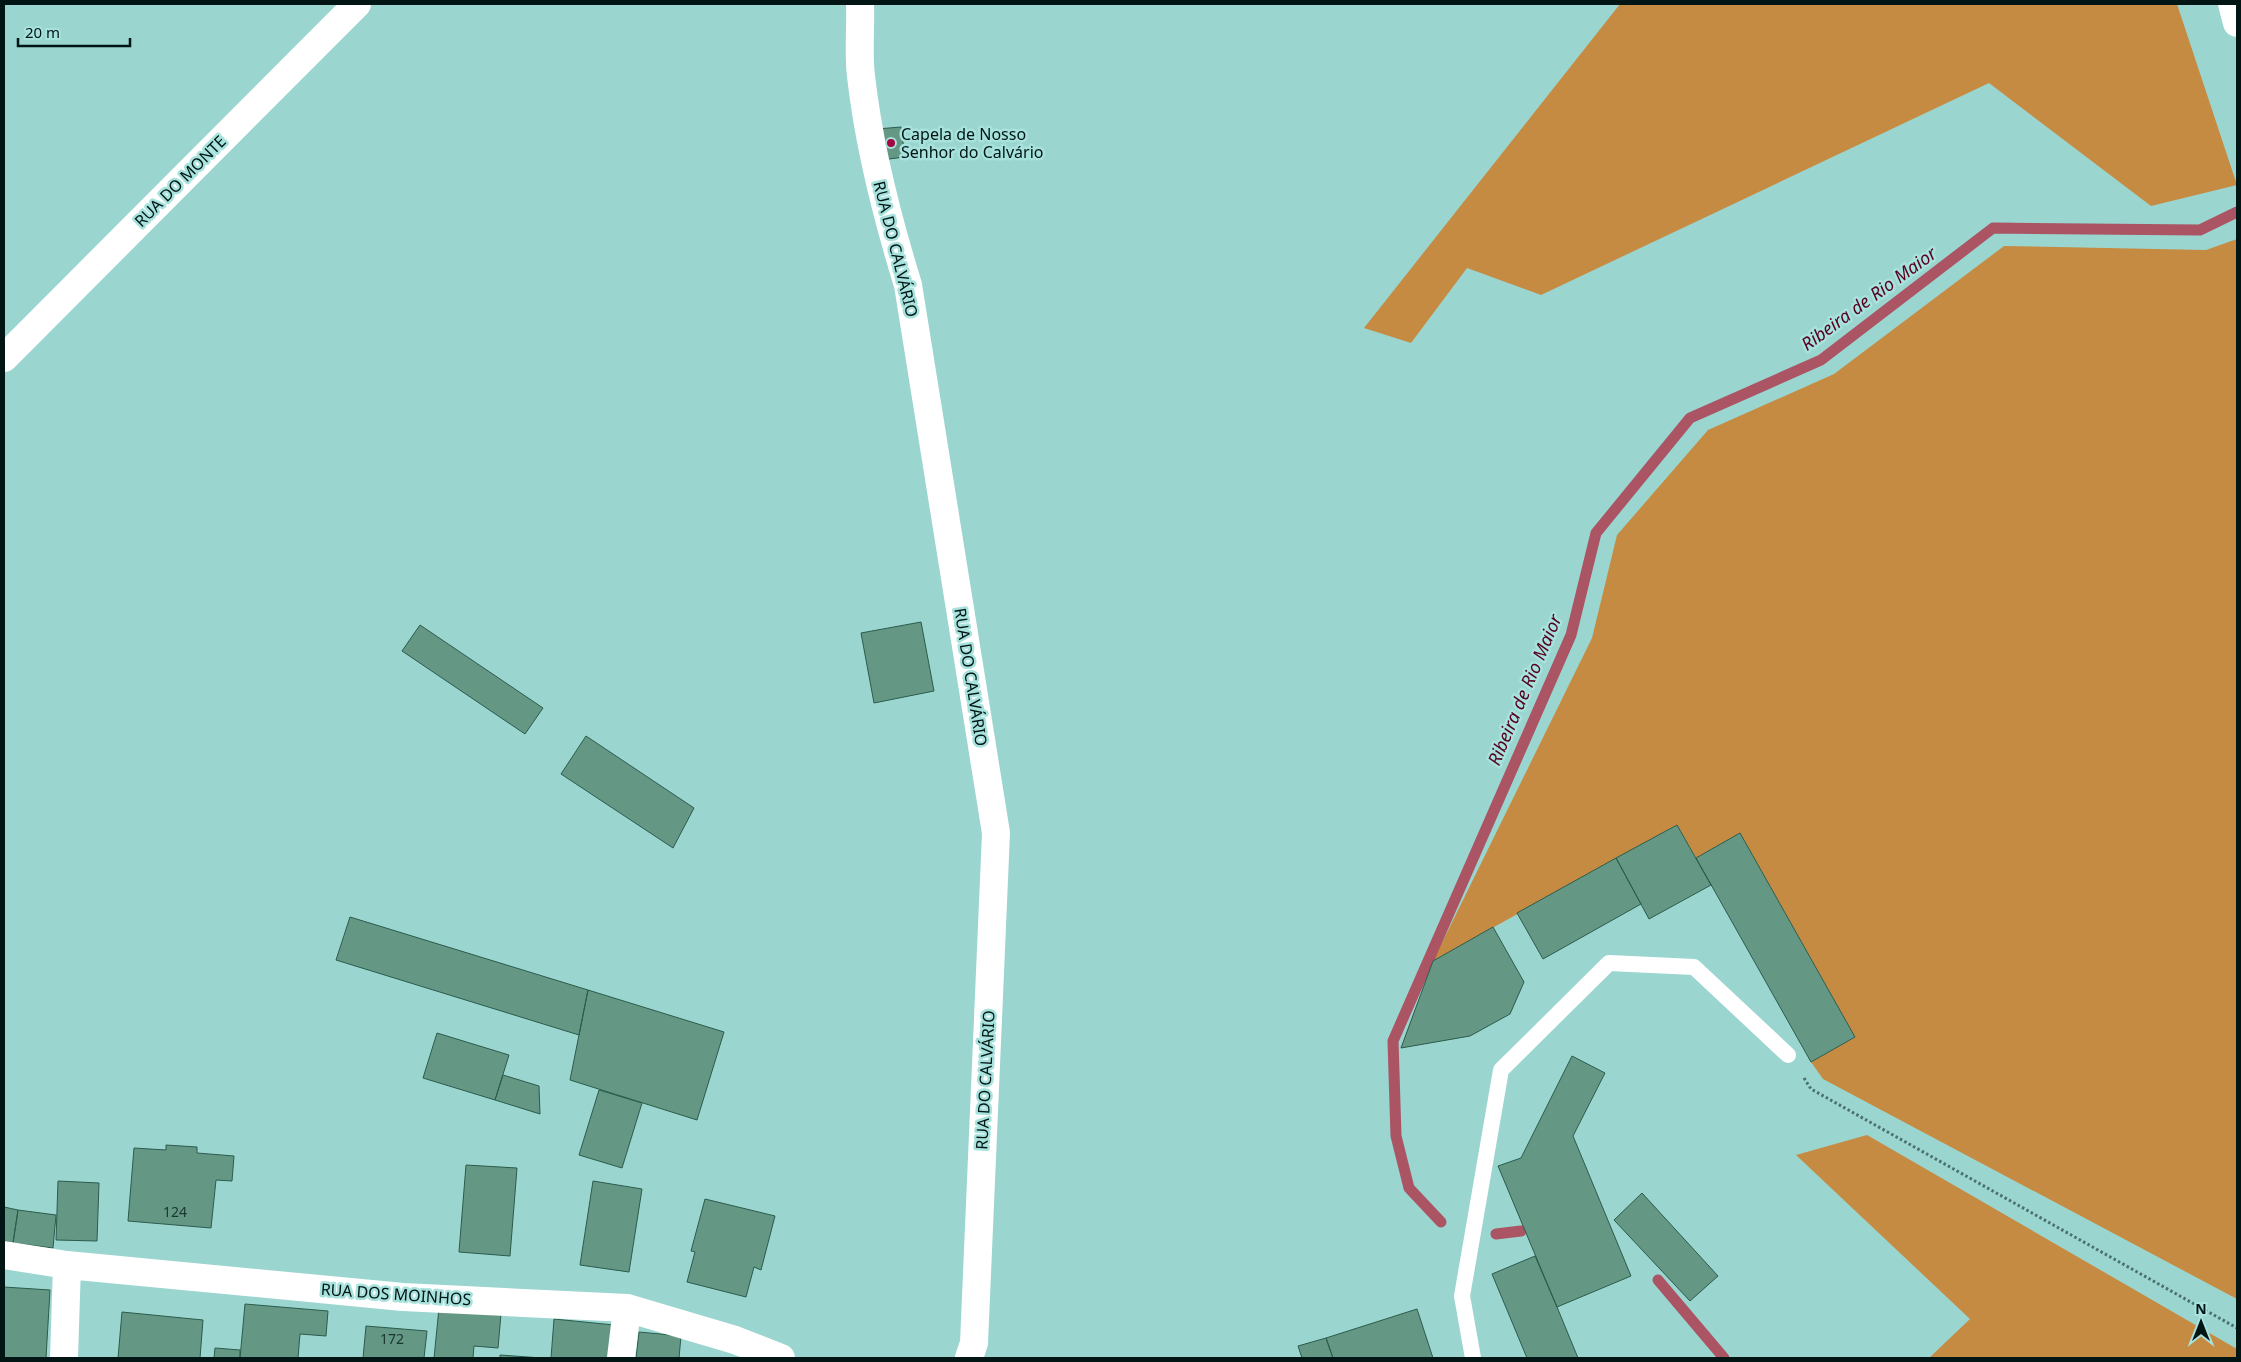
<svg xmlns="http://www.w3.org/2000/svg" width="2241" height="1362" viewBox="0 0 2241 1362" font-family="'Noto Sans',sans-serif">
<style>
.forest{fill:#c68b42}
.lines{fill:none;stroke-linecap:round;stroke-linejoin:round}
.stream{stroke:#aa5464;stroke-width:11}
.building{fill:#659785;stroke:#2b5c4c}
.path{stroke:#4a716e;stroke-width:3;stroke-dasharray:2.5 2.5;stroke-linecap:butt}
.lane{stroke:#fff;stroke-width:16}
.street{stroke:#fff;stroke-width:28}
.poi-dot{fill:#a30742;stroke:#a7e2dd;stroke-width:2}
.labels{text-anchor:middle;stroke-width:5;stroke-linejoin:round;paint-order:stroke}
.number-label{font-size:14px;fill:#193630}
.poi-label{font-size:16px;fill:#001514;stroke:#a7e2dd;text-anchor:start}
.street-label{font-size:16px;fill:#001514;stroke:#a7e2dd}
.water-label{font-size:18px;font-style:italic;fill:#56011f;stroke:#a7e2dd}
</style>
<rect width="100%" height="100%" fill="#9bd5d0"/>
<!-- forest -->
<path class="forest" d="M1620,4H2177L2237,185L2151,206L1989,83L1541,295L1467,268L1411,343L1364,328Z
M2237,239V1299L1823,1079L1811,1062L1855,1037L1740,833L1696,858L1677,825L1433,961L1592,638L1617,535L1708,430L1834,374L2004,246L2206,250Z
M1867,1135L2237,1349V1358H1929L1970,1319L1796,1155Z"/>
<g class="lines">
<!-- stream -->
<path class="stream" d="M1441,1222L1409,1188L1396,1136L1393,1041L1571,635L1596,533L1690,418L1821,360L1993,228L2200,230L2237,212
M1496,1234L1521,1231
M1658,1280L1724,1358"/>
</g>
<!-- building -->
<path class="building" d="M901,127L905,157L881,160L877,129Z
M921,622L934,691L874,703L861,633Z
M420,625L543,708L525,734L402,651Z
M586,736L694,808L673,848L561,774Z
M1677,825L1711,885L1649,919L1616,858Z
M1740,833L1855,1037L1811,1062L1696,858Z
M1616,858L1641,904L1543,959L1517,913Z
M350,917L588,990L579,1035L336,960Z
M1493,927L1524,982L1510,1014L1470,1036L1401,1048L1433,961Z
M588,990L724,1032L697,1120L570,1080Z
M437,1033L509,1055L495,1100L423,1078Z
M1572,1056L1605,1073L1573,1136L1631,1276L1557,1307L1498,1166L1521,1158Z
M503,1075L539,1086L540,1114L495,1100Z
M599,1090L642,1103L622,1168L579,1155Z
M166,1145L197,1147V1153L234,1156L232,1181L216,1180L211,1228L128,1221L134,1148L166,1150Z
M466,1165L517,1168L510,1256L459,1252Z
M58,1181L99,1183L97,1241L56,1240Z
M593,1181L642,1189L629,1272L580,1265Z
M1642,1193L1718,1276L1690,1301L1614,1220Z
M705,1199L775,1216L761,1270L754,1267L746,1297L687,1282L695,1252L691,1251Z
M4,1207L18,1210L13,1243L4,1241Z
M18,1210L56,1215L53,1248L13,1243Z
M1535,1256L1557,1307L1578,1358H1527L1492,1274Z
M4,1287L50,1290L46,1358H4Z
M245,1304L328,1311L326,1336L300,1334L298,1358H240Z
M439,1308L501,1314L498,1348L474,1346L473,1358H434Z
M1417,1309L1433,1358H1333L1326,1338Z
M122,1312L203,1320L200,1358H118Z
M554,1319L614,1325L611,1358H551Z
M366,1326L427,1331L424,1358H363Z
M639,1332L681,1336L679,1358H636Z
M1326,1338L1333,1358H1302L1298,1346Z
M215,1348L240,1350V1358H214Z
M500,1355L542,1358H500Z"/>
<g class="lines">
<!-- path -->
<path class="path" d="M1804,1078L1811,1089L2237,1328"/>
<!-- lane -->
<path class="lane" d="M1473,1358L1462,1296L1501,1070L1609,963L1694,967L1788,1055"/>
<!-- street -->
<path class="street" d="M860,4C861,28 858,53 861,76C869,148 887,217 908,285L996,833L974,1343L969,1358
M2232,4L2237,23
M4,358L357,4
M4,1255L67,1265L403,1297L627,1308L735,1340L781,1358
M64,1358L67,1265
M621,1358L627,1308"/>
</g>
<!-- markers -->
<circle class="poi-dot" cx="891" cy="143" r="5"/>
<g class="labels">
<!-- number labels -->
<g class="number-label">
<text x="175" y="1217">124</text>
<text x="392" y="1344">172</text>
</g>
<!-- poi labels -->
<g class="poi-label">
<text x="901" y="140">Capela de Nosso<tspan x="901" dy="18">Senhor do Calvário</tspan></text>
</g>
<!-- street labels -->
<g class="street-label">
<text transform="translate(180 181) rotate(-45)" y="6">RUA DO MONTE</text>
<text transform="translate(896 249) rotate(76)" y="6">RUA DO CALVÁRIO</text>
<text transform="translate(971 677) rotate(81)" y="6">RUA DO CALVÁRIO</text>
<text transform="translate(985 1080) rotate(-87)" y="6">RUA DO CALVÁRIO</text>
<text transform="translate(396 1294) rotate(4)" y="6">RUA DOS MOINHOS</text>
</g>
<!-- water labels -->
<g class="water-label">
<text transform="translate(1869 299) rotate(-36)" y="6">Ribeira de Rio Maior</text>
<text transform="translate(1525 690) rotate(-67)" y="6">Ribeira de Rio Maior</text>
</g>
</g>
<!-- border -->
<rect width="2241" height="1362" fill="none" stroke="#001514" stroke-width="10"/>
<!-- north arrow -->
<g transform="translate(2201 1322)" stroke="#a7e2dd" stroke-width="4" paint-order="stroke">
<path d="M0-4L9 19L0 12L-9 19Z" fill="#001514"/>
<text y="-8" font-size="14" font-weight="bold" text-anchor="middle" fill="#001514">N</text>
</g>
<!-- scale -->
<path d="M18 38v8h112v-8" fill="none" stroke="#001514" stroke-width="2.5"/>
<text x="25" y="38" font-size="15" fill="#001514" stroke="#a7e2dd" stroke-width="4" paint-order="stroke">20 m</text>
</svg>
